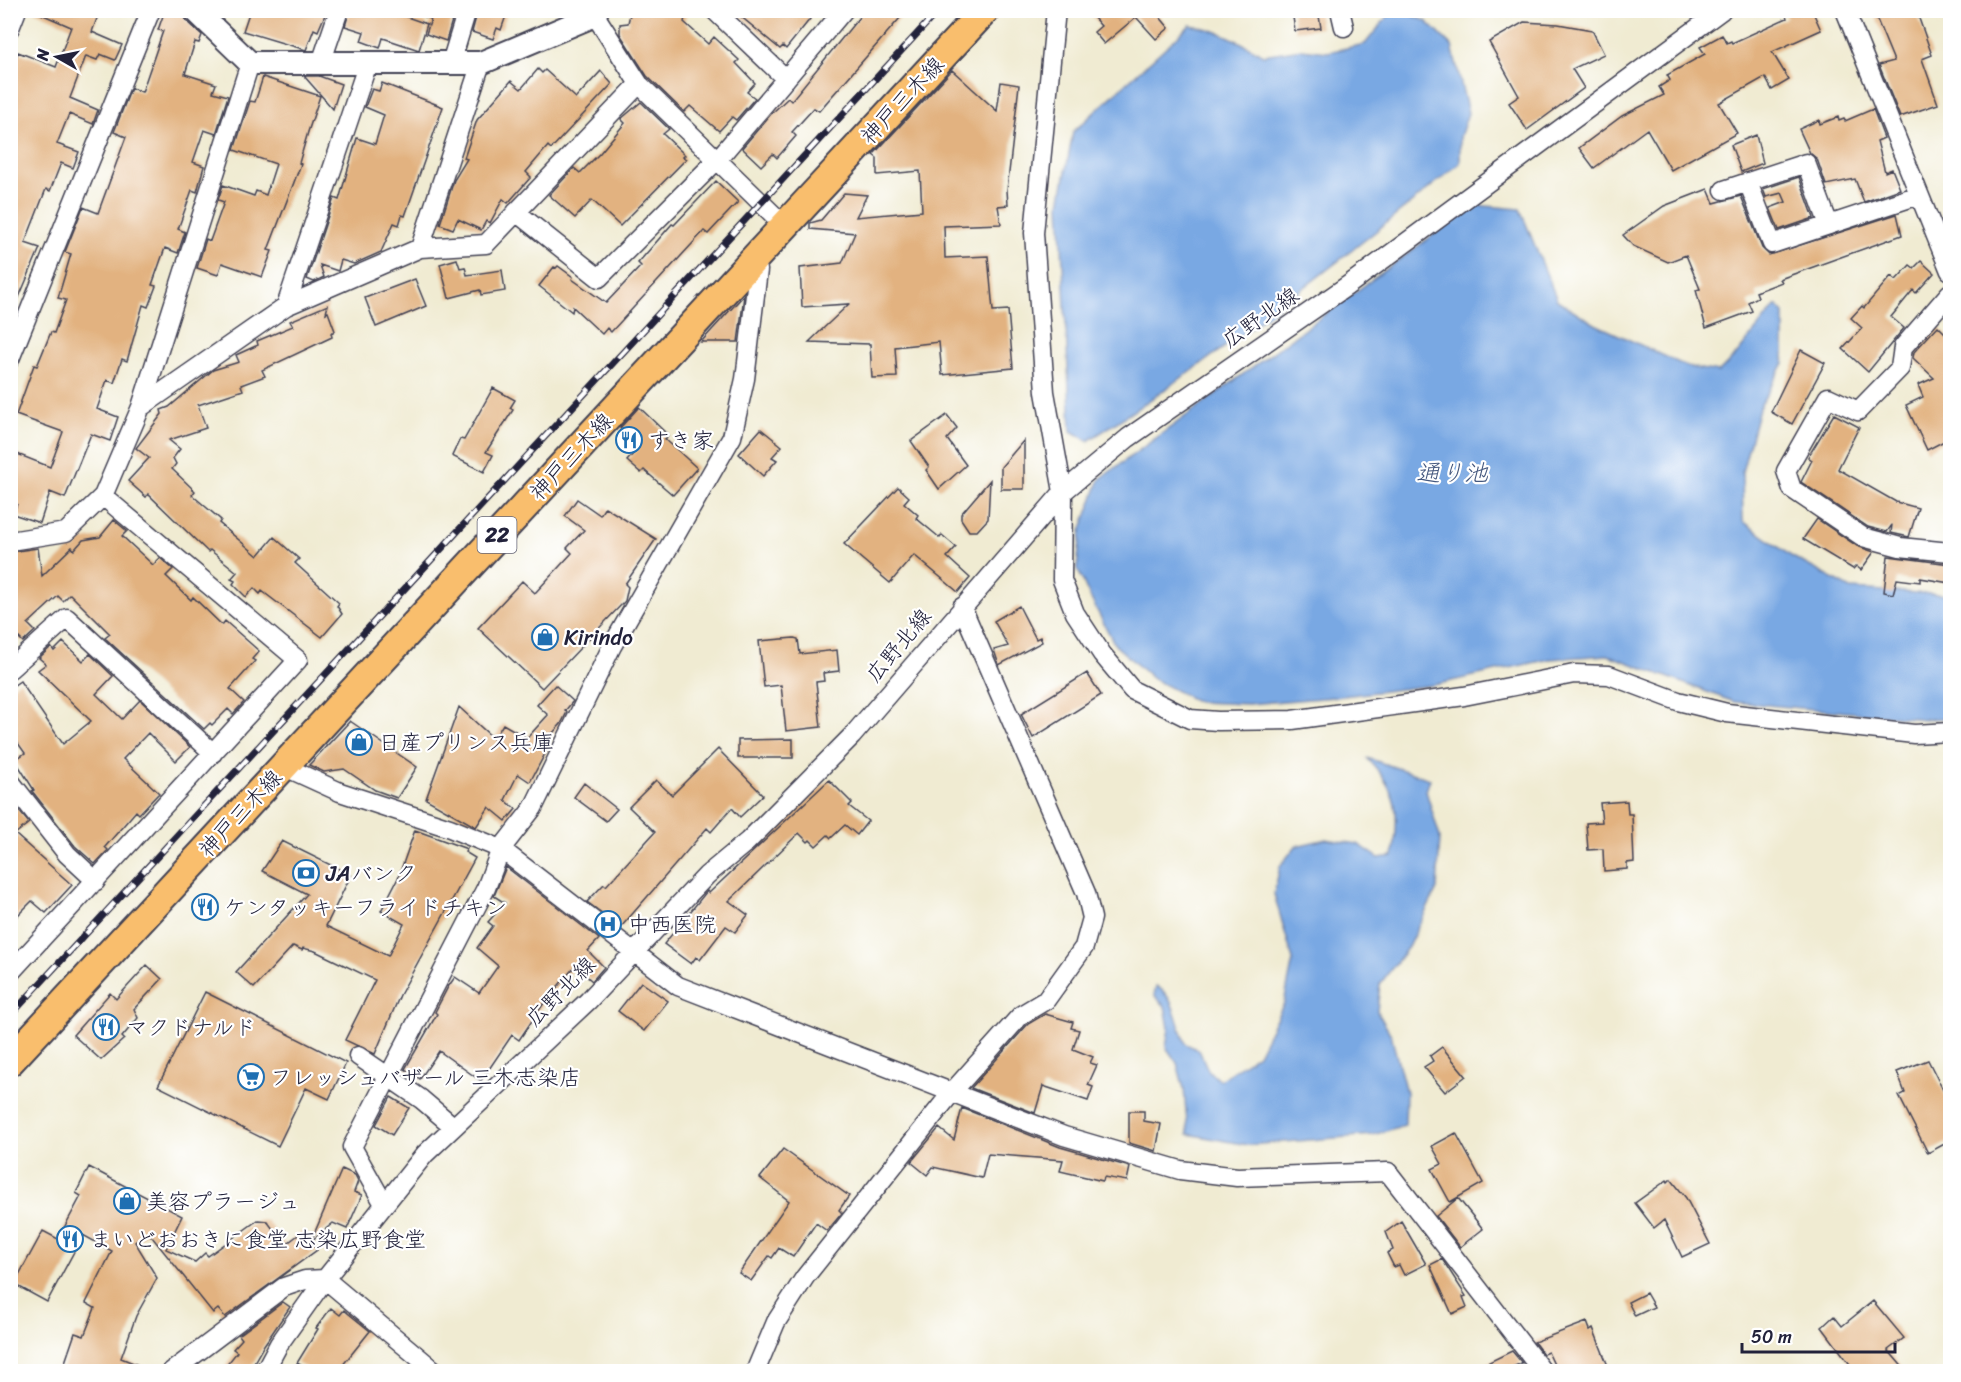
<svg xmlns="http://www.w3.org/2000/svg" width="1961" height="1382" viewBox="0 0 1961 1382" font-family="Sriracha,'Klee One',sans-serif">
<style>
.water{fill:#79a8e3;stroke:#4e658f;stroke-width:1.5}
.building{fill:#e2b280}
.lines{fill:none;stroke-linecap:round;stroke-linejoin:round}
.minor-casing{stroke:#414052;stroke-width:21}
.tertiary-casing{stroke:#414052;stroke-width:26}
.primary-casing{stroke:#414052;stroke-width:32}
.minor{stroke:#fff;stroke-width:18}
.tertiary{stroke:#fff;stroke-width:22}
.primary{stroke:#f9be6d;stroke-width:28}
.rail-casing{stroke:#22223b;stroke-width:7}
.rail{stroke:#fff;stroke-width:4.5;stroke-dasharray:14;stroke-linecap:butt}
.labels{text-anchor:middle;stroke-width:4.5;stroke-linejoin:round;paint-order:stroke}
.shield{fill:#fff;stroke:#646476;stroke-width:1.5}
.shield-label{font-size:21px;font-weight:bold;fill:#22223b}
.street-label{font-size:22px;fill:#22223b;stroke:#fff}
.poi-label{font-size:22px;fill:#22223b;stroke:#fff;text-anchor:start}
.water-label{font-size:24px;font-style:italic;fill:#45587e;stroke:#fff}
</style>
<rect width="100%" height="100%" fill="#fff"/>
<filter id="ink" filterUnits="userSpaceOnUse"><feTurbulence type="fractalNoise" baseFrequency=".0167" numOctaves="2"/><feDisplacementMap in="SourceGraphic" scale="12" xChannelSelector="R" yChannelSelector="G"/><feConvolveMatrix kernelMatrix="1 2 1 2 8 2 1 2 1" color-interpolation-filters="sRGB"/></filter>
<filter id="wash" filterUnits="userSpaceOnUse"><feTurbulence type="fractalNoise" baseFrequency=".008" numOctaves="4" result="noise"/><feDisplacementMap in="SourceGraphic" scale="24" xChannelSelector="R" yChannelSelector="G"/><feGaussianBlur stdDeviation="1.35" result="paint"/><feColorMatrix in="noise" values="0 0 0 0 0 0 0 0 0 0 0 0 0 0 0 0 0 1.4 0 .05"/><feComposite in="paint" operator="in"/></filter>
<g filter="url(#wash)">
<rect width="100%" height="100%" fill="#f0ebd2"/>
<!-- water -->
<path class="water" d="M1392,11H1401L1426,21L1452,46L1468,113L1460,137V163C1340,262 1218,357 1088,441L1071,431L1060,204L1073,132L1190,25C1218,29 1239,41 1263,55L1302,49L1328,52L1365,44Z
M1474,205L1520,209L1557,300L1595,324L1688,367L1719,372L1737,354L1776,305L1784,313V363L1759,408L1742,472L1743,521L1791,556L1851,589L1950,595V718L1924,719L1734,702L1608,655L1550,659L1434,685L1335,697L1248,704L1198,702L1153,679L1115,645L1089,595L1077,568L1081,531L1100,479Z
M1367,758L1430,779L1426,791L1440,837L1437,889L1408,947L1380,984L1377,1011L1391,1035L1406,1092L1405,1125L1373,1135L1248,1145L1188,1134L1184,1089L1177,1063L1166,1047L1169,1028L1165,1006L1154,995L1156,986C1176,997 1176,1024 1186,1044L1199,1050L1209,1072L1220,1080L1258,1054L1284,1003L1293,960L1274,894L1280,866L1296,846L1326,839L1358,844L1379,858L1393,856C1400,813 1399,791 1367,758Z"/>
<g id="blocks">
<!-- building -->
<path class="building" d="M32,10H100L92,32L122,45L115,60L100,54L97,60L86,56L70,98L98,110L93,124L69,114L57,144L79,152L73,168L61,163L50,191L46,189L25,243L40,248L11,316L10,72L18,52L56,67L71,27Z
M165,10H182L186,20L202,35L199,43L195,42L185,74L216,84L213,92L228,96L216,134L204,130L193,162L204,166L197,192L192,190L178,229L185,232L178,253L165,248L152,285L156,286L148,307L143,305L127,361L122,359L114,383L107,380L97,409L118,417L110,441L91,434L65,498L50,492L40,523L13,514L17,504L10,503V451L50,467L63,432L16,415L34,365L37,366L51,332L54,333L66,300L58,298L71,254L65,252L83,207L98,213L126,137L114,132L131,88L142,92L163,31L158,30Z
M250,10H327L318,31L314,29L306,50L243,31Z
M350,10H387L427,24L419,50L383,38L380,48L361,41L364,32L345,26Z
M417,10H455L446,41L426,34L431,19L417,14Z
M478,10H508L501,30L497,28L493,39L472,32Z
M631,10H687L684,22L708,44L714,37L739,60L736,63L755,83L747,92L755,98L736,120L732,117L719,131L690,106L684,112L647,76L620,34V24L628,23Z
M733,10H799L810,19L786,49L783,46L780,49Z
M865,10H907L819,111L814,108L792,132L796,136L777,158L773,154L761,166L742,148L771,114L788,98L791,101Z
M1087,10H1154L1169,28L1156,39L1136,17L1104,44L1094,32L1101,26Z
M1292,10H1318L1321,28L1295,31Z
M1784,10H1812L1821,30L1772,52L1789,80L1772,90L1765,77L1719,103L1737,133L1671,170L1647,129L1594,168L1579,148L1622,116L1664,95L1659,87L1670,80L1667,75L1705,54L1700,47L1722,35L1727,43L1731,41L1732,43L1787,18Z
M1873,10H1916L1932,55L1922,59L1938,104L1900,117L1879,65L1894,61Z
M1524,22L1558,24L1592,30L1604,54L1572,69L1584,88L1527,130L1509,103L1519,96L1489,42Z
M538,69L542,73L545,70L576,98L601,71L612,84L551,149L548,146L526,172L531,177L508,203L503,199L490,223L486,221L481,230L458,219L453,229L440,224L454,180L467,159L464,158L477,120L511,81L521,89Z
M952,70L997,111L1001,82L1019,85L1007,190L1008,205L998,206L1001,224L944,226L945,258L988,256L993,311L1008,310L1013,368L942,375L939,342L895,347L897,377L872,378L870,344L809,342L849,304L802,307L800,268L842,263L855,233L810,229V223L821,220L844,193L867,195L856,217L922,211L920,171L877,175V158L873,155Z
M304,76H319L341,84L333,109Z
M263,77L320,96L308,132L299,163L301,164L268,250L272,251L262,277L222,263L218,275L197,268L206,239L210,241L224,202L218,200L223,185L254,196L256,191L266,195L276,164L234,150L250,101L255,102Z
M382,83L443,107L405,216L402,215L399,225L394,223L381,252L354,264L341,260L338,271L320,265L324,277L314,282L307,279L334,198L339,200L357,138L375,144L384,115L365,107L372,89L379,91Z
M641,102L669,129L663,134L685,155L683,157L686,159L620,226L592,200L575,218L549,195L574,168L580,173L600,153L625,123L621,119Z
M1873,109L1884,138L1877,141L1885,172L1892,169L1900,189L1864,202L1855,179L1826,185L1817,159L1810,153L1799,129L1819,120L1820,124L1838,117L1839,121L1844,119L1845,121Z
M1756,135L1763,163L1741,172L1731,145Z
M1799,177L1814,218L1779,230L1770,208L1786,202L1782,193L1766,197L1763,189Z
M716,181L738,202L708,234L704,231L611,332L607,328L602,334L573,307L572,312L539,286L554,267L556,268L558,266L573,277L572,279L606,303L641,266L638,263L672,224L674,225Z
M1708,189L1714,203L1741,196L1762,248L1769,255L1897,214L1902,235L1780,279L1782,282L1756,292L1758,297L1748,302L1752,311L1706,328L1696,290L1700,289L1686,255L1668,262L1633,246L1623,235L1664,206Z
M457,259L460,268L465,267L467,275L502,270L505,291L481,295L480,290L449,298L440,264Z
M1921,261L1934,273L1916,293L1913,290L1891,317L1904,328L1868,372L1843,349L1862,328L1851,318L1862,306L1864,308L1891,276L1896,280L1910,265L1914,268Z
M415,279L426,306L376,327L365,298Z
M744,295L738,342H701Z
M328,305L326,313L328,312L335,331L331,333L332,337L262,370L265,376L241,385L243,390L198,405L206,428L169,440L180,449L173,458L176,464L172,469L195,491L192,495L221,520L219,523L258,556L274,537L299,559L295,563L339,603L337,606L342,614L322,637L262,591L260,594L254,588L246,597L233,584L235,581L231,579L237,572L210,550L208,552L148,494L146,497L128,481L149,458L136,448L162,414L161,410L169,407L213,370L239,362L236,355L258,345L257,341L293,326L290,321Z
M1938,326L1950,338V438L1927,450L1906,405L1923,397L1918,385L1934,378L1913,358L1914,352Z
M1801,350L1825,363L1792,424L1771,412Z
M493,388L515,400L510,408L513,410L486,452L493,455L484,472L452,456L460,439L464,440Z
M639,407L668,435L665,439L697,468L673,495L644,470L641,473L627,461L639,447L620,428Z
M1834,414L1859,427L1838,469L1896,502L1918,508L1909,537L1891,533L1892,525L1887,532L1868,527L1801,482L1812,460L1808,457Z
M947,415L957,428L947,439L966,465L939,489L926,470L929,467L911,441Z
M761,429L782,446L772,457L777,460L763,476L739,454Z
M1024,440V489H1001V467Z
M990,480L988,519L977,531H969L961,519V514Z
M898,487L909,497L904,503L918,515L916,518L940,538L942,535L956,547L947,557L970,578L958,592L914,555L890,583L844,544Z
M577,499L600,515L605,507L656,539L625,584L628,587L625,601L542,688L478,628L522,581L535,593L572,553L567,548L584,530L565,516Z
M1817,519L1857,546L1874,552L1861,570L1856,566L1853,569L1803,539Z
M114,520L127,531L122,536L153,565L160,558L173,569L166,576L191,600L193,597L222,625L225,621L259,651L252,659L255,661L230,689L244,702L233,714L228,709L212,725L210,723L204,729L105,638L110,634L70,594L63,601L58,596L28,624L35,631L23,642L10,629V606L17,613L10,552L38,548L42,576L72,547L74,550L83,540L100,537Z
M1888,556L1950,564V583L1920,578V582L1897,579L1893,594L1884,592Z
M1019,606L1036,639L1040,637L1042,642L999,665L994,650L1008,646L994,621Z
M794,638L798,639L800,654L837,650L839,671L823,673L824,681L816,682L821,727L786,731L781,685L764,687L759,641Z
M63,642L83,661L90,654L113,676L96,694L122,719L140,700L190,747L176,761L148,733L123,759L159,793L139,814L136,811L105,847L108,850L95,864L75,846L32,791L34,790L15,760L25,753L10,732V688L20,681L63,744L91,721L38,670L46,664L39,658L51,647L54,651Z
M1087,673L1101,695L1033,738L1021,714Z
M555,685L573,701L565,711L567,712L561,724L541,746L547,750L530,782L518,774L505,800L516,809L506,821L489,807L476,827L426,799L459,707L494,739L503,724L527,738L548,715L537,705Z
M350,721L417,767L397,798L375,790L344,769L324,772L309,765Z
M793,739V758H738V740Z
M718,749L763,795L740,817L732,808L711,832L707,828L621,927L587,902L604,884L606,886L655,832L629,807L656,780L672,795Z
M829,780L852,803L849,806L868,821L857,835L845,825L831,838L828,835L816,846L810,840L808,842L799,833L729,901L748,915L735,932L726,926L700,960L696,957L691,964L664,944L707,891L709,893Z
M584,783L617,809L606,821L574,797Z
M1627,801L1628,814H1632L1634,862L1627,863V869L1604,871L1603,849L1588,850L1586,823L1602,822L1600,803Z
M14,805L29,823L15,834L72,885L46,913L32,901L10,923V808Z
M415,830L467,849L465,852L475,858L400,995L375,1054L345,1040L375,980L315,951L303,948L302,950L293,946L254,988L236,972L307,894L262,871L282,841L351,875L326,926L388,956L404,924L381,911L398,878Z
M506,867L599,939L588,951L604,967L592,981L575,966L544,1003L519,1040L512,1035L481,1081L439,1051L420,1079L405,1069L437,1014L435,1012L448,987L455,977L479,993L498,966L477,948L493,926L488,922L505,903L494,896Z
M147,965L162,979L134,1009L138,1018L122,1037L124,1039L101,1060L73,1035L110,993L116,999Z
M641,982L668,1001L644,1031L618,1011Z
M205,992L346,1063L329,1099L306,1088L278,1146L158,1086Z
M1045,1014L1073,1022L1071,1028L1079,1030L1073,1049L1093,1057L1090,1063L1097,1065L1088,1085L1093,1087L1088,1101L1043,1086L1035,1113L971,1088L1028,1024Z
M1442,1047L1466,1076L1445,1092L1424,1067L1433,1061L1430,1056Z
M1928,1060L1950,1104V1141L1928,1153L1899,1096L1905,1093L1897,1072Z
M391,1097L409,1108L392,1135L376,1125Z
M962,1108L1060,1147L1130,1167L1127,1181L1104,1177L1103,1181L1060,1171L1063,1160L988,1154L982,1178L933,1167L927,1175L911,1162L939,1128L954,1140Z
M1129,1111H1144V1121L1161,1124L1156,1151L1129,1143Z
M1456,1133L1483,1183L1450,1202L1432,1169L1442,1164L1432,1146Z
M783,1149L849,1196L839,1210L842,1213L827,1231L816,1223L793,1257L779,1248L772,1258L769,1256L751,1281L739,1273L789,1201L760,1178Z
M89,1167L182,1216L166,1249L195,1262L205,1253L208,1256L258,1220L267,1221L285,1245L302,1232L317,1250L225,1317L218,1309L213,1313L148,1232L135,1242L157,1278L136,1316L121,1358L153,1371H62L75,1333L84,1336L95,1308L86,1303L112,1251L83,1235L47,1302L14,1284L43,1231L58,1239L81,1196L76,1193Z
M342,1169L355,1175L358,1181L354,1192L362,1195L347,1229L333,1223L311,1241Z
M1671,1179L1686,1198L1710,1244L1682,1257L1664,1220L1654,1228L1635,1203L1667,1180L1668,1182Z
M1458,1198L1483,1229L1460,1247L1436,1216Z
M1401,1221L1426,1264L1404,1275L1399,1265L1394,1267L1387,1253L1393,1250L1386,1232Z
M1442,1259L1466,1296L1463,1297L1467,1307L1452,1314L1430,1265Z
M1646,1293L1654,1307L1635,1316L1628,1302Z
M1873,1301L1904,1338L1888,1350L1906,1371H1855L1822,1327L1834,1316L1842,1326Z
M283,1302L290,1307L264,1345L249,1371H222L237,1352L233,1349L242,1339L239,1335Z
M331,1308L340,1315L344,1310L370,1331L338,1371H311L297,1363L318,1329L316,1328Z
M1587,1322L1590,1330L1593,1328L1610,1371H1557L1548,1352L1543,1354L1534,1342Z
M1512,1351L1522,1363L1503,1371H1488L1485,1364Z"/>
</g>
</g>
<g filter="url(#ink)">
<use href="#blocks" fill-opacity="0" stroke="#414052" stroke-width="1.5"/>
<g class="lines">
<defs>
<path id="minor" d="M714,10L786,79
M1056,10L1034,233L1045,392L1063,492L1062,580L1075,613L1102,654L1132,690L1190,719L1218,721L1292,720L1464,696L1574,674L1609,675L1678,701L1727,713L1914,734L1950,732
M1340,10L1344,27
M1845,10L1950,271
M595,15L639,84L785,226
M10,28L17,10
M321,63L339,10
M451,63L467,10
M1748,182L1772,244L1919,195
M1724,190L1806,163L1829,225
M516,212L599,278L718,159L844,10
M420,248L481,63
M1950,293L1903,347L1900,368L1858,411L1828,397L1786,471L1792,489L1863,537L1900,547L1950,552
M286,306L368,63
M10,359L151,10
M141,407L286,306L420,248L486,244L639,84
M10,541L66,532L103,496L141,407L250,63
M10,669L67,618L213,753
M283,766L340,792L450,828L501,849L678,986L1064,1136L1180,1170L1237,1177L1388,1172L1543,1372
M10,781L67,854L96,881
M10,973L298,660L103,496
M358,1056L421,1099L454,1127
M384,1204L352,1147L486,888L501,849L533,808L612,646L732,437L745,379L758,270L751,262
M171,1372L284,1287L305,1280L325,1279L425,1154L588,1001L707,875L748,841L852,736L1063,492L1128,438L1347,286L1722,10
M264,1372L279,1344L325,1279L436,1372
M755,1372L776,1322L805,1277L953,1091L1021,1015L1046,1000L1084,947L1092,918L1086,893L962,607"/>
<path id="tertiary" d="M195,10L250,63H481L595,15L597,10"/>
<path id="primary" d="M10,1061L985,10"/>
</defs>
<!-- minor casing -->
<use href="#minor" class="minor-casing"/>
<!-- tertiary casing -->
<use href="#tertiary" class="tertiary-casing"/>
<!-- primary casing -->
<use href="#primary" class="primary-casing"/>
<!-- minor -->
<use href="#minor" class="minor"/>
<!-- tertiary -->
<use href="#tertiary" class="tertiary"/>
<!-- primary -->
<use href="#primary" class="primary"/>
<defs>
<path id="rail" d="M10,1016L939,10"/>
</defs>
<!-- rail casing -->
<use href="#rail" class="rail-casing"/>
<!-- rail -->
<use href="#rail" class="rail"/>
</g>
</g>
<!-- icons -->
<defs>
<symbol id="restaurant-ring" viewBox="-11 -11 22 22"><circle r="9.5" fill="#fff" stroke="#1f6fb2" stroke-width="1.5"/><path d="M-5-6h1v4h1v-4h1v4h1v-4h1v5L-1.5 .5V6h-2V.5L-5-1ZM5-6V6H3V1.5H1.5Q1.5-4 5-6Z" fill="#1f6fb2"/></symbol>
<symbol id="shop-ring" viewBox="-11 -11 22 22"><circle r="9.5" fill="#fff" stroke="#1f6fb2" stroke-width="1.5"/><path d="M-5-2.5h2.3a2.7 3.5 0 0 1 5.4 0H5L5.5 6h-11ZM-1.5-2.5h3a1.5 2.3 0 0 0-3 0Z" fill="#1f6fb2"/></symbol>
<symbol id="bank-ring" viewBox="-11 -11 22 22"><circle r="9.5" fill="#fff" stroke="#1f6fb2" stroke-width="1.5"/><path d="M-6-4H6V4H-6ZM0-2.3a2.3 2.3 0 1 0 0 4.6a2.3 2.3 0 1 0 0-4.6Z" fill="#1f6fb2"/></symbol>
<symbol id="hospital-ring" viewBox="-11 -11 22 22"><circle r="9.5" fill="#fff" stroke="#1f6fb2" stroke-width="1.5"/><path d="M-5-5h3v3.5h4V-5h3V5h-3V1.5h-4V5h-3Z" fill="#1f6fb2"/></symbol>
<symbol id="supermarket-ring" viewBox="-11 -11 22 22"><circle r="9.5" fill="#fff" stroke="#1f6fb2" stroke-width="1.5"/><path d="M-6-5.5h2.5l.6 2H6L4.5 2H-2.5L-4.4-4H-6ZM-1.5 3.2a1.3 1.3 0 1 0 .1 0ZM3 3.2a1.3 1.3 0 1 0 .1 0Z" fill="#1f6fb2"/></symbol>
</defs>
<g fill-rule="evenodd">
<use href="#restaurant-ring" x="614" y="425" width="30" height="30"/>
<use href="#shop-ring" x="530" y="622" width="30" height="30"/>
<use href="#shop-ring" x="344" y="727" width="30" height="30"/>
<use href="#bank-ring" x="291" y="858" width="30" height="30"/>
<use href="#restaurant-ring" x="190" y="892" width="30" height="30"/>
<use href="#hospital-ring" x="593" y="909" width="30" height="30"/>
<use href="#restaurant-ring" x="91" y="1012" width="30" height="30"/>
<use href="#supermarket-ring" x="236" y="1062" width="30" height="30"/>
<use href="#shop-ring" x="112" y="1186" width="30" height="30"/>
<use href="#restaurant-ring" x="55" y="1224" width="30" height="30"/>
</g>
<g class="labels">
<!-- shield labels -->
<rect class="shield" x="477.5" y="517" width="39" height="36" rx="4.5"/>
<g class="shield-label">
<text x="497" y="542">22</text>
</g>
<!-- street labels -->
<g class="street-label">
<text transform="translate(902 100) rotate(-47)" y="8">神戸三木線</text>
<text transform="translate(1260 317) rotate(-35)" y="8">広野北線</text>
<text transform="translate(571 456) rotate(-47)" y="8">神戸三木線</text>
<text transform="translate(898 645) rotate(-50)" y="8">広野北線</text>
<text transform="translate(240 813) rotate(-47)" y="8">神戸三木線</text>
<text transform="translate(560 991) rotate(-45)" y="8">広野北線</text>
</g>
<!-- poi labels -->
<g class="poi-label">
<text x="648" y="448">すき家</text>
<text x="564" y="645">Kirindo</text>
<text x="378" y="750">日産プリンス兵庫</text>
<text x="326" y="881">JAバンク</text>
<text x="224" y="915">ケンタッキーフライドチキン</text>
<text x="628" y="932">中西医院</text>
<text x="126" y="1035">マクドナルド</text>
<text x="270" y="1085">フレッシュバザール 三木志染店</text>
<text x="146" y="1209">美容プラージュ</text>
<text x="90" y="1247">まいどおおきに食堂 志染広野食堂</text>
</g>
<!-- water labels -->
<g class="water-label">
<text x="1452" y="481">通り池</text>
</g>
</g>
<!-- margin -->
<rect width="1961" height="1382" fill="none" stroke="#fff" stroke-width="36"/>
<!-- north arrow -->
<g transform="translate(57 57) rotate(279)" stroke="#ffffff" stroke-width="4.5" paint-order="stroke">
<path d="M0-4.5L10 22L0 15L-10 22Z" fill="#22223b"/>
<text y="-9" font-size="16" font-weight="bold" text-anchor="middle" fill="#22223b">N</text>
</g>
<!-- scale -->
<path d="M1742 1343v9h153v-9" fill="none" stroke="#22223b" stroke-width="3"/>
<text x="1751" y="1343" font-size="18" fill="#22223b" stroke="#ffffff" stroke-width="4.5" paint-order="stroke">50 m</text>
</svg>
